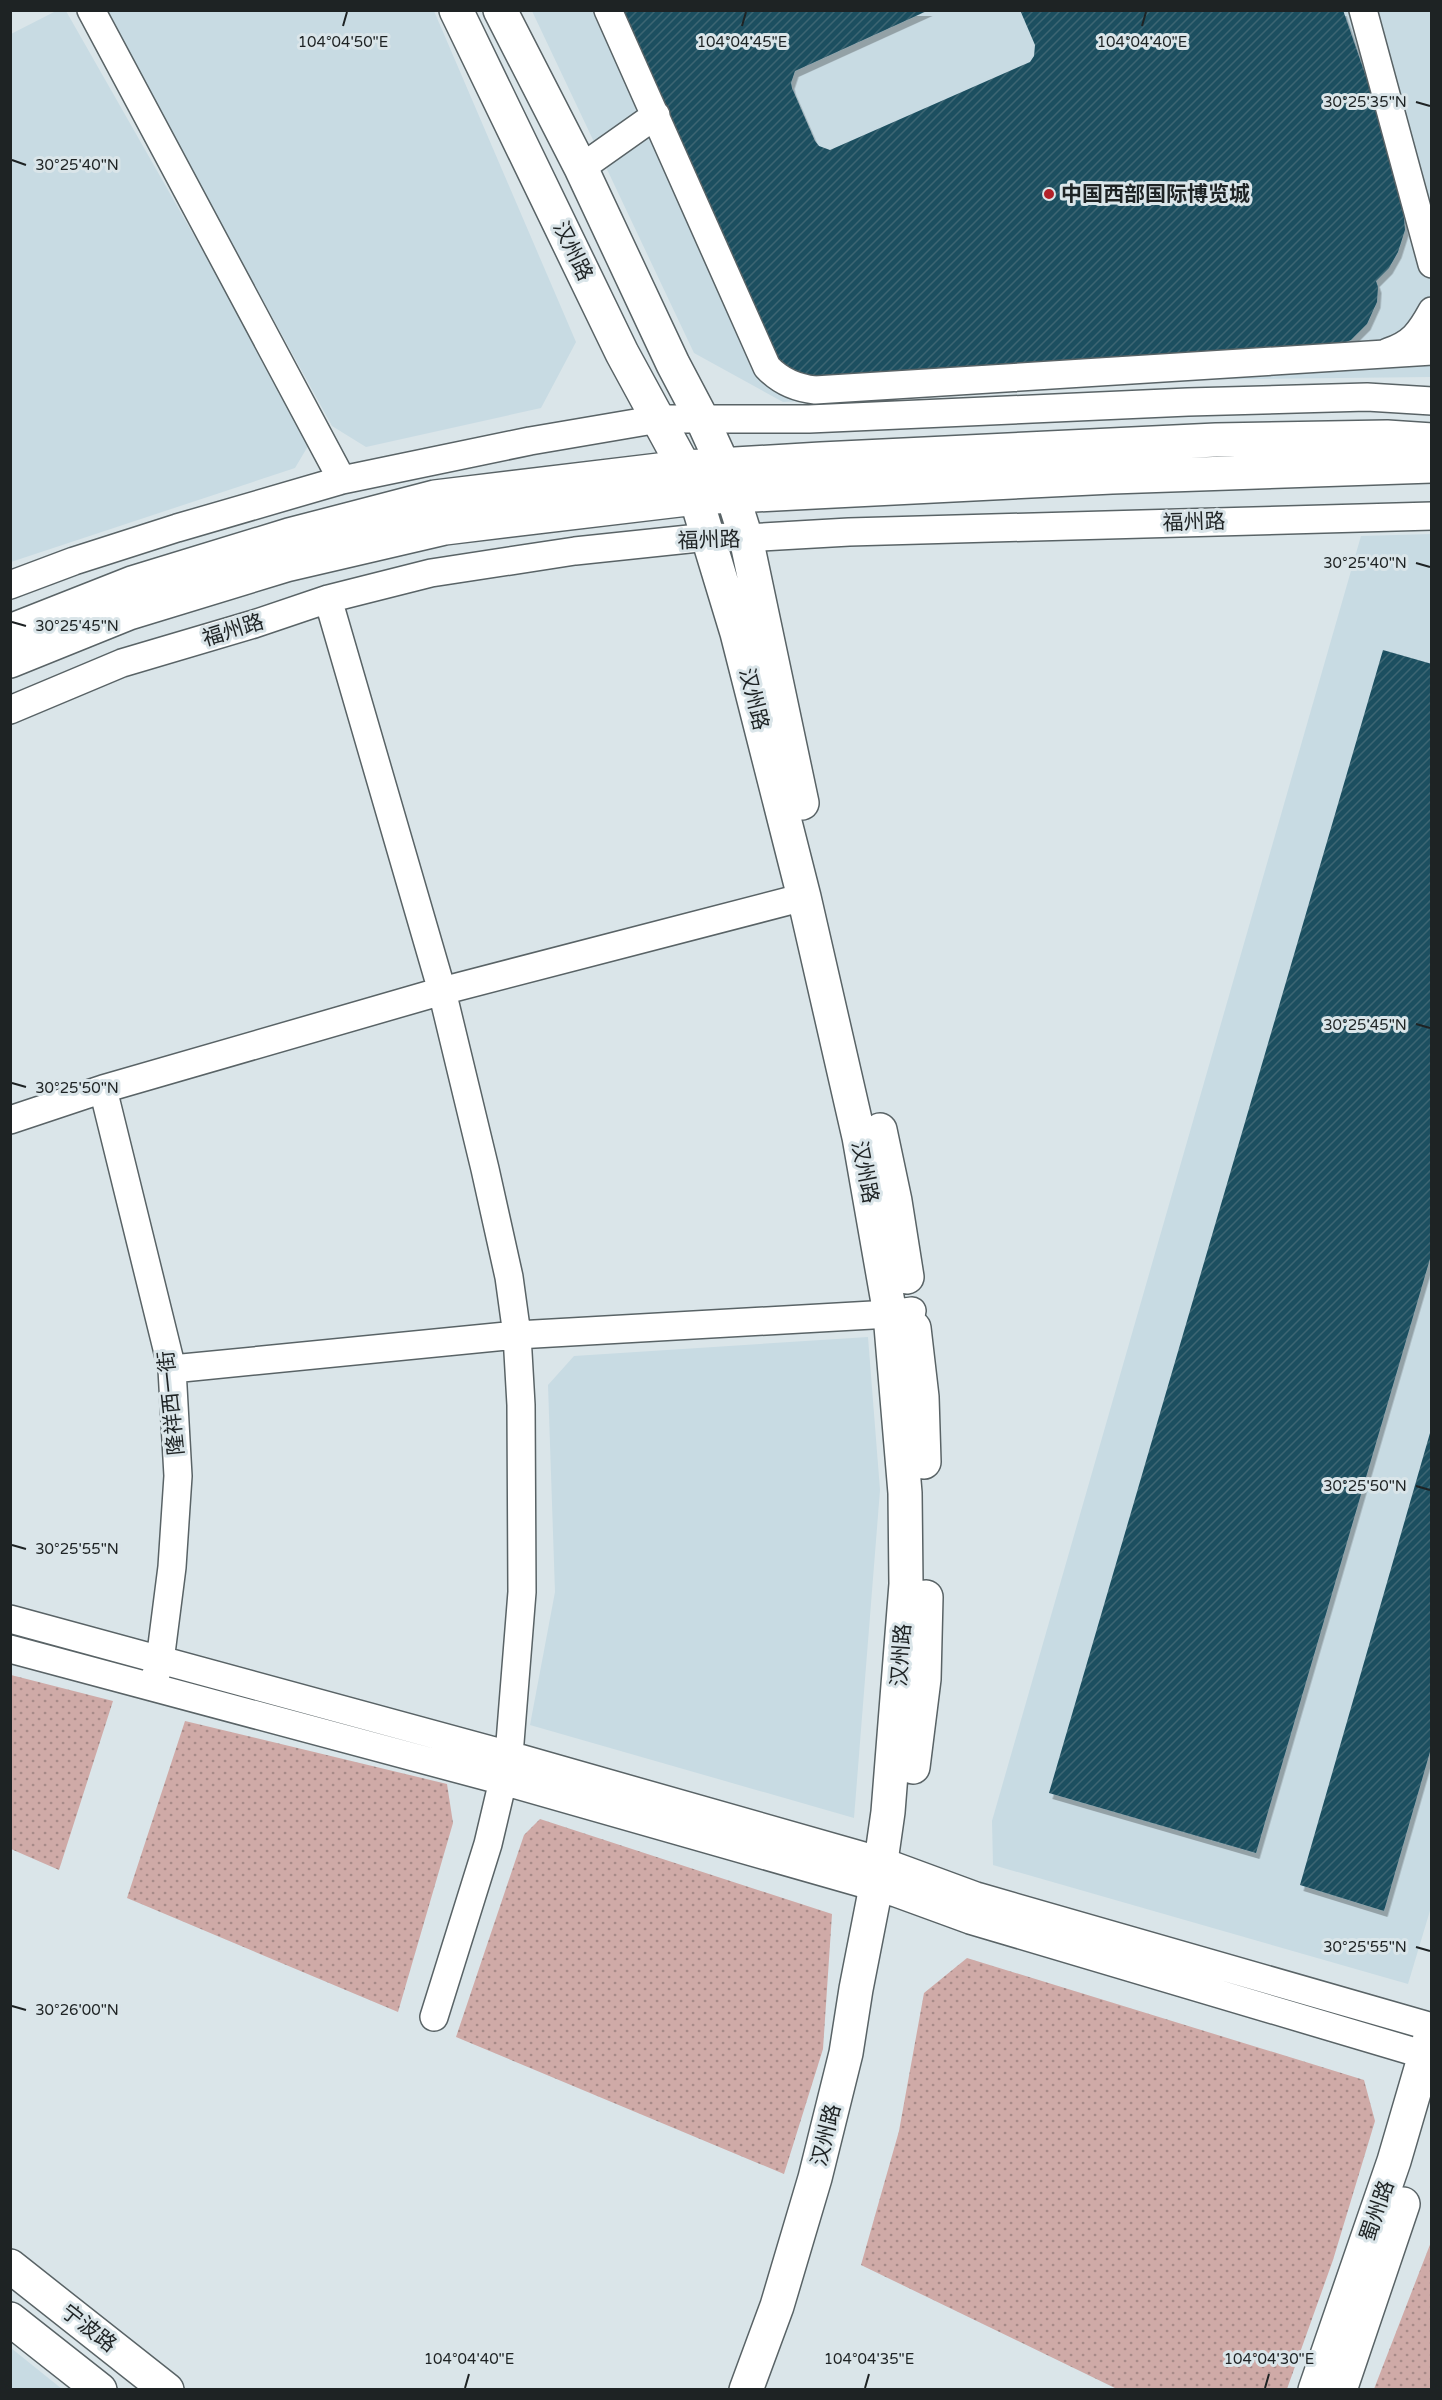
<svg xmlns="http://www.w3.org/2000/svg" width="1442" height="2400" viewBox="0 0 1442 2400" font-family="'Varela Round','Noto Sans SC',sans-serif">
<style>
.built{fill:#c8dbe3}
.park{fill:url(#park-dots)}
.building{fill:url(#building-hatch);filter:url(#shadow)}
.lines{fill:none;stroke-linecap:round;stroke-linejoin:round}
.minor-casing{stroke:#596366;stroke-width:30}
.major-casing{stroke:#596366;stroke-width:36}
.minor{stroke:#fff;stroke-width:27}
.major{stroke:#fff;stroke-width:33}
.ticks{fill:none;stroke:#1e2324;stroke-width:2}
.poi-dot{fill:#b22129;stroke:#dae5e9;stroke-width:2}
.labels{text-anchor:middle;stroke-width:6;stroke-linejoin:round;paint-order:stroke}
.poi-label{font-size:21px;font-weight:bold;fill:#1e2324;stroke:#dae5e9;text-anchor:start}
.street-label{font-size:21px;fill:#1e2324;stroke:#dae5e9}
.ticks-label{font-size:15px;text-anchor:middle;fill:#1e2324;stroke:#dae5e9;stroke-width:6;stroke-linejoin:round;paint-order:stroke}
</style>
<defs>
<pattern id="park-dots" width="8" height="8" patternUnits="userSpaceOnUse" patternTransform="scale(1.5)"><rect width="8" height="8" fill="#cfaaa7"/><path d="M2 2h.1M6 6h.1" fill="none" stroke="#a78a88" stroke-width="1.8" stroke-linecap="round"/></pattern>
<pattern id="building-hatch" width="6" height="6" patternUnits="userSpaceOnUse" patternTransform="scale(1.5)"><rect width="6" height="6" fill="#1d4f60"/><path d="M-1 1l2-2M0 6l6-6M5 7l2-2" fill="none" stroke="#3d6573"/></pattern>
<filter id="shadow"><feDropShadow dx="3.5" dy="6" stdDeviation="0" flood-color="#0004"/></filter>
</defs>
<rect width="100%" height="100%" fill="#dae5e9"/>
<!-- built -->
<path class="built" d="M56,11H66L311,441L295,468L11,562V34Z
M104,11H434L576,342L541,408L366,447L332,426Z
M532,11H1431V377L1167,380L783,402L694,353Z
M1431,534L1432,1904L1408,1984L993,1865L992,1821L1361,536Z
M868,1337L880,1490L854,1818L530,1725L555,1592L548,1385L574,1356Z
M10,2348H11L62,2389H11Z"/>
<!-- park -->
<path class="park" d="M11,1675L113,1701L59,1870L11,1849Z
M185,1721L447,1784L453,1823L398,2012L127,1898Z
M540,1819L832,1914L823,2049L784,2174L456,2037L524,1835Z
M967,1958L1364,2080L1375,2121L1333,2260L1287,2389H1117L861,2265L899,2131L924,1993Z
M1431,2242V2389H1374Z"/>
<!-- building -->
<path class="building" d="M615,10H929L795,71L791,83L792,88L815,141L819,146L830,150L1030,62L1034,56L1035,45L1020,10H1343L1383,126L1403,206L1405,230L1398,252L1389,268L1376,281L1378,287L1377,302L1367,324L1351,340L1341,344L816,385L780,371Z
M1383,650L1432,664V1252L1256,1853L1049,1793Z
M1432,1426V1745L1384,1911L1300,1885Z"/>
<g class="lines">
<defs>
<path id="minor" d="M91,10L342,480
M608,10L767,367C780,381 796,388 815,390L1432,351
M1363,10L1432,264
M581,168L656,115
M1388,352C1412,344 1420,333 1432,311
M10,585L74,561L177,528L342,480L530,441L659,419H809L1188,402L1367,397L1432,401
M328,599L442,991L485,1169L509,1277L517,1335L521,1405L522,1592L509,1755L488,1844L434,2017
M10,710L122,663L254,624L328,599L431,573L575,551L708,537L746,538L849,532L1432,516
M103,1089L172,1369L178,1476L172,1567L160,1661L155,1677
M10,1120L103,1089L442,991L804,897
M172,1369L517,1335L890,1314L912,1311
M10,1619L509,1755L881,1861L976,1896L1432,2027
M10,1649L503,1781L896,1893L970,1920L1432,2057"/>
<path id="major" d="M456,10L622,353L684,467L696,498L737,633L804,897L859,1137L890,1314L905,1493L906,1584L888,1812L881,1861L856,1989L846,2053L815,2178L777,2306L746,2390
M500,10L581,168L673,364L702,419L723,465L746,538L802,803
M10,631L132,583L289,535L435,497L684,467L821,459L1216,440L1387,437L1432,440
M10,661L129,613L286,565L445,528L696,498L1112,477L1432,466
M880,1130L895,1201L907,1277
M914,1328L922,1397L924,1462
M913,1767L924,1679L926,1597
M10,2266L167,2390
M10,2319L100,2390
M1315,2390L1394,2161L1432,2031
M1340,2390L1403,2204"/>
</defs>
<!-- minor casing -->
<use href="#minor" class="minor-casing"/>
<!-- major casing -->
<use href="#major" class="major-casing"/>
<!-- minor -->
<use href="#minor" class="minor"/>
<!-- major -->
<use href="#major" class="major"/>
</g>
<!-- ticks -->
<path class="ticks" d="M343,26L347,12M742,26L746,12M1142,26L1146,12M1416,102L1430,106M12,160L26,165M1416,563L1430,567M12,622L26,626M1416,1024L1430,1028M12,1083L26,1087M1416,1486L1430,1490M12,1545L26,1549M1416,1947L1430,1951M12,2006L26,2010M465,2388L469,2374M865,2388L869,2374M1265,2388L1269,2374"/>
<!-- markers -->
<circle class="poi-dot" cx="1049" cy="194" r="6"/>
<g class="labels">
<!-- poi labels -->
<g class="poi-label">
<text x="1061" y="201">中国西部国际博览城</text>
</g>
<!-- street labels -->
<g class="street-label">
<text transform="translate(573 251) rotate(64)" y="7">汉州路</text>
<text transform="translate(1194 522) rotate(-2)" y="7">福州路</text>
<text transform="translate(709 540) rotate(-2)" y="7">福州路</text>
<text transform="translate(233 630) rotate(-17)" y="7">福州路</text>
<text transform="translate(754 699) rotate(76)" y="7">汉州路</text>
<text transform="translate(865 1172) rotate(79)" y="7">汉州路</text>
<text transform="translate(171 1403) rotate(-96)" y="7">隆祥西一街</text>
<text transform="translate(901 1655) rotate(-86)" y="7">汉州路</text>
<text transform="translate(826 2135) rotate(-76)" y="7">汉州路</text>
<text transform="translate(1377 2211) rotate(-71)" y="7">蜀州路</text>
<text transform="translate(89 2328) rotate(38)" y="7">宁波路</text>
</g>
</g>
<g class="ticks-label">
<text x="343" y="47">104°04'50"E</text>
<text x="742" y="47">104°04'45"E</text>
<text x="1142" y="47">104°04'40"E</text>
<text x="1365" y="107">30°25'35"N</text>
<text x="77" y="170">30°25'40"N</text>
<text x="1365" y="568">30°25'40"N</text>
<text x="77" y="631">30°25'45"N</text>
<text x="1365" y="1030">30°25'45"N</text>
<text x="77" y="1093">30°25'50"N</text>
<text x="1365" y="1491">30°25'50"N</text>
<text x="77" y="1554">30°25'55"N</text>
<text x="1365" y="1952">30°25'55"N</text>
<text x="77" y="2015">30°26'00"N</text>
<text x="469" y="2364">104°04'40"E</text>
<text x="869" y="2364">104°04'35"E</text>
<text x="1269" y="2364">104°04'30"E</text>
</g>
<!-- border -->
<rect width="1442" height="2400" fill="none" stroke="#1e2324" stroke-width="24"/>
</svg>
